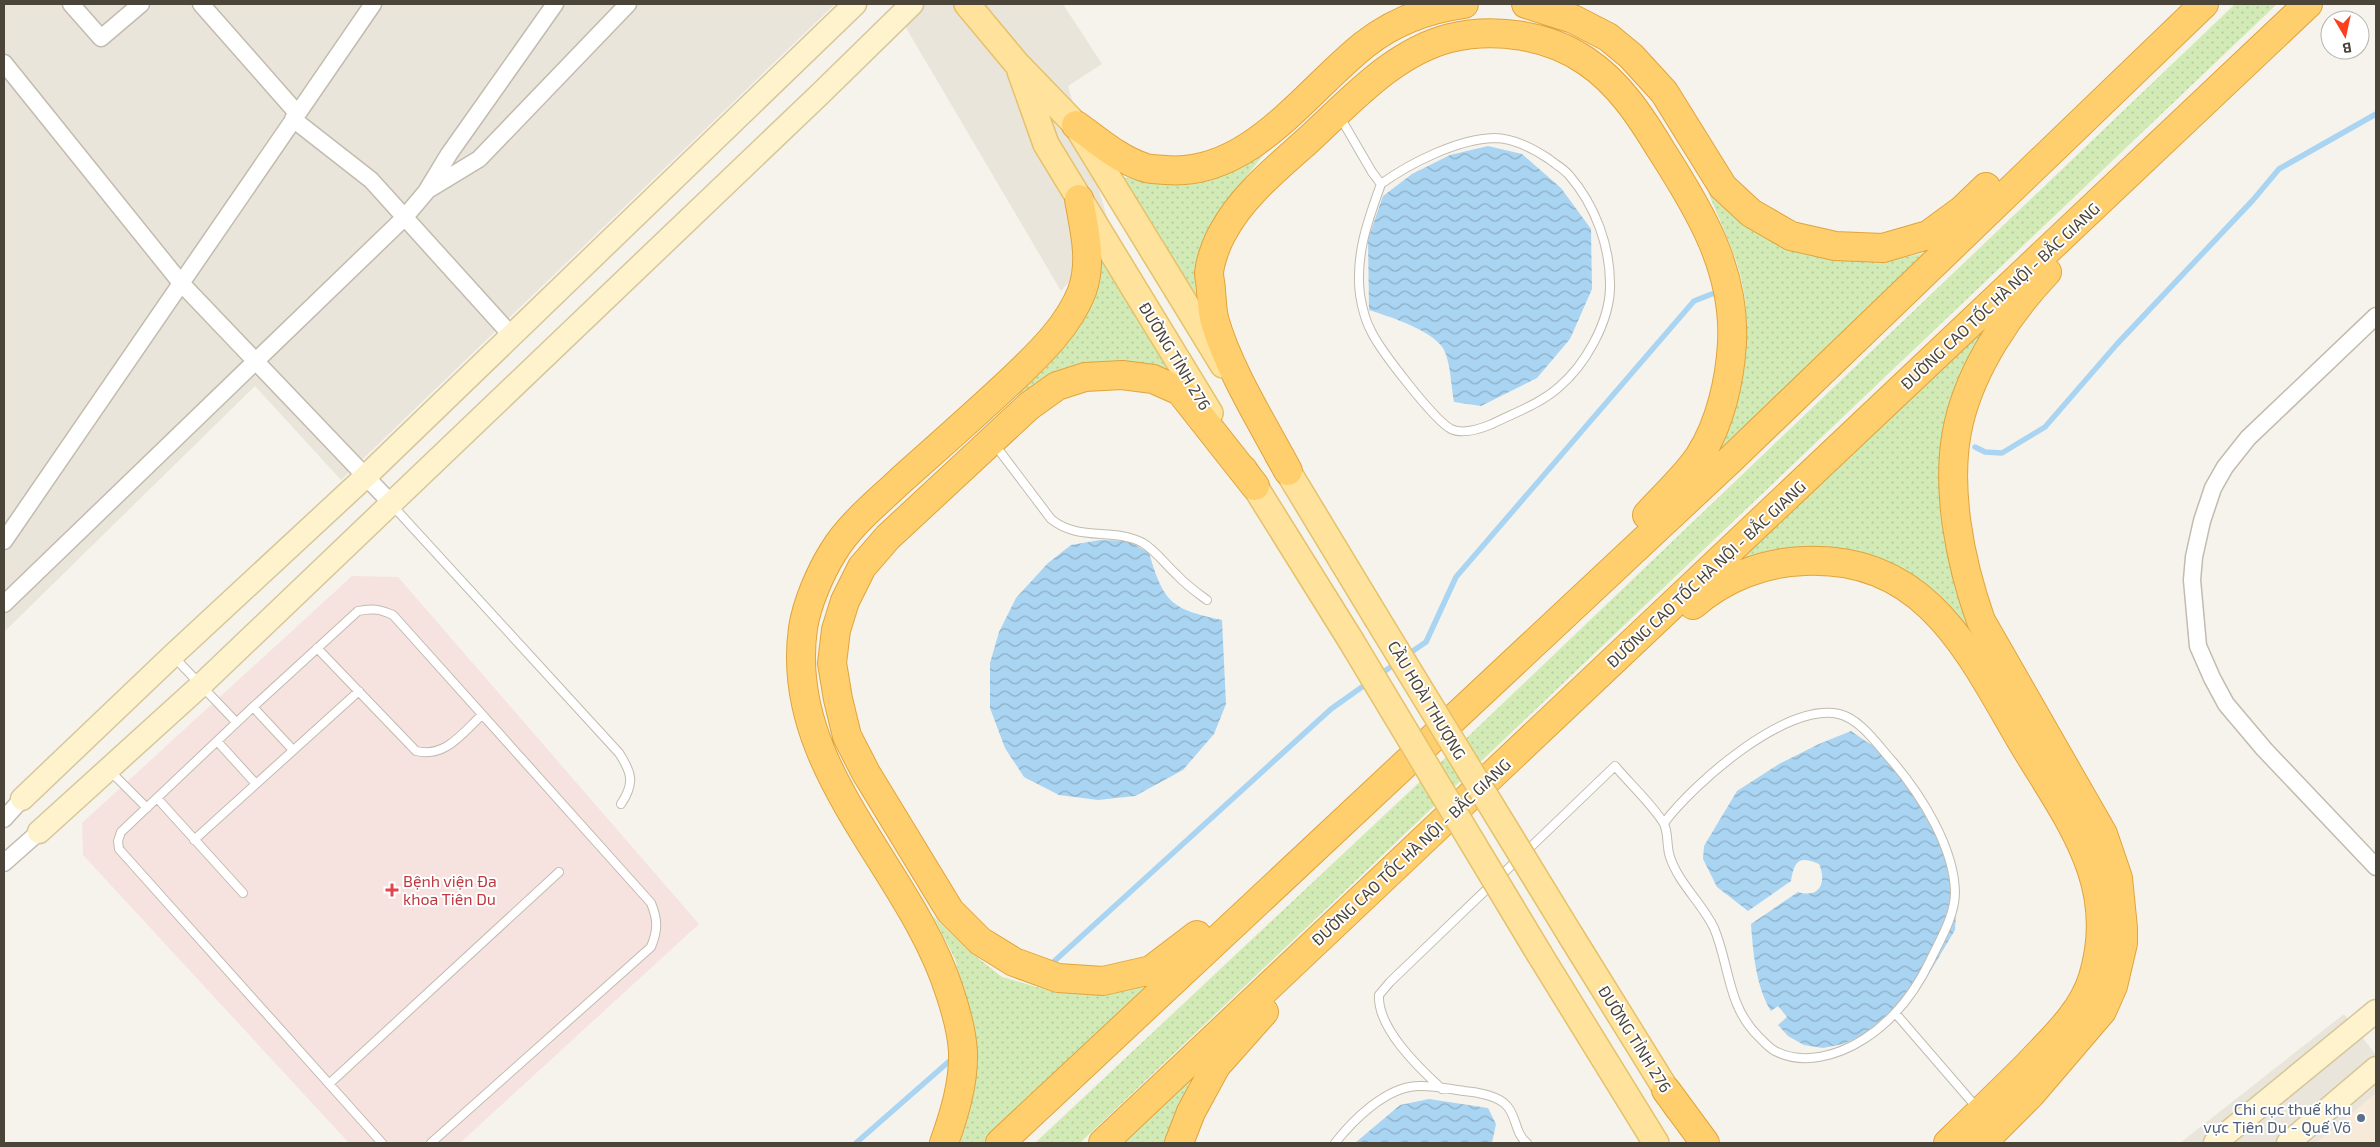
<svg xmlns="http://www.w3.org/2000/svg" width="2380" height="1147" viewBox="0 0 2380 1147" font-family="'Exo 2',sans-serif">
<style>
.residential{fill:#eae5da}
.commercial{fill:#f7ead8}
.medical{fill:#f6e3e0}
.grass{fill:url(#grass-dots)}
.water{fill:url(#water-waves)}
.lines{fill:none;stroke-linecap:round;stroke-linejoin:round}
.stream{stroke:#a9d4f2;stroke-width:5.5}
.lane-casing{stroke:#c2bbae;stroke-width:10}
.street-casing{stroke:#c2bbae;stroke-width:19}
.secondary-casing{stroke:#d6c79b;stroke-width:25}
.primary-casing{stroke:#e6c16a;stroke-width:28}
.highway-casing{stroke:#e0a43c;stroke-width:30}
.lane{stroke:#fff;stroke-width:8}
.street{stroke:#fff;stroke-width:16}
.secondary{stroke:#fff3cd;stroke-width:22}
.primary{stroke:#ffe39c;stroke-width:25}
.highway{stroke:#ffcf6e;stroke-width:28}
.primary-bridge-casing{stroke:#e6c16a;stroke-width:28;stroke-linecap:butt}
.primary-bridge{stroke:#ffe39c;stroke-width:25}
.health-dot{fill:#e0444e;stroke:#fff;stroke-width:2}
.service-dot{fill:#5c6f8a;stroke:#fff;stroke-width:2}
.labels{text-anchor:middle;stroke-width:4;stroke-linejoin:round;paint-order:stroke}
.street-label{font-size:16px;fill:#4b4439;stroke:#fff}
.health-label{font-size:16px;fill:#be3a42;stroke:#fff;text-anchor:start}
.service-label{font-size:16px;fill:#4e5e75;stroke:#fff;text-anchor:end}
</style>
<defs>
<pattern id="grass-dots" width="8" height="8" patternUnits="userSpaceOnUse" patternTransform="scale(1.25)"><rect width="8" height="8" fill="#d2eab5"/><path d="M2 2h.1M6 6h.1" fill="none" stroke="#b6ca9c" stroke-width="1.8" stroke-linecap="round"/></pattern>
<pattern id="water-waves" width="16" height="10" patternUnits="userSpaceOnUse" patternTransform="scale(1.25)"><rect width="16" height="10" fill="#a9d4f2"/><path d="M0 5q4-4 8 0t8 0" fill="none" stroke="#8caec5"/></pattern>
</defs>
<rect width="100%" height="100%" fill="#f6f3ec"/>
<!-- residential -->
<path class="residential" d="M4,4H835L341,480L255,386L4,632Z
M892,4H1063L1102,64L1068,86L1112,234L1061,291Z
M2344,1014L2376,1055V1143H2180Z"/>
<!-- commercial -->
<path class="commercial" d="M2376,1093V1143H2316Z"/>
<!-- medical -->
<path class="medical" d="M352,576L398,577L699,924L460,1143H349L83,855L82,823Z"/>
<!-- grass -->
<path class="grass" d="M2235,4H2277L1080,1143H1035L1476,729Z
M1265,153L1230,197L1210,227L1195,270L1197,302L1119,176C1177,190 1213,181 1265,153Z
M1708,192L1744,223L1785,248L1835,260L1887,261L1939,250L1712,466C1738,404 1758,336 1739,270C1731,243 1718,217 1708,192Z
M1103,257L1184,379H1051L1015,396L1044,369L1071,338L1096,293Z
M2006,309L1950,416L1971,629H1968L1915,581L1732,568Z
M933,916L969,951L1002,977L1058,993L1106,994L1158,979L987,1143H960L972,1100L975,1051L968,1005L955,959Z
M1193,1073L1167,1143H1118Z"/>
<!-- water -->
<path class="water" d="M1488,146L1522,154L1561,188L1591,229L1592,289L1570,339L1537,378L1481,406L1454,402C1451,386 1451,367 1445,352C1438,332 1388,316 1369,310L1368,239L1383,196L1412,174L1450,155Z
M1100,540L1129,541L1149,553C1164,603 1171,609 1222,620L1226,704L1214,734L1183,770L1135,796L1098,800L1059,795L1024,777L1005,748L990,708V663L999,632L1016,598L1048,563L1071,545Z
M1851,731L1877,749L1911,787L1940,841L1958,887L1955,930L1924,982L1864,1035L1843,1044L1823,1048L1804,1045L1788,1036L1778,1025L1787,1017L1778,1006L1771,1011C1756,987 1753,952 1751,924L1798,892C1820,899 1827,882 1819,864C1799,855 1794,861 1791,881L1748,911L1717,887L1703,859L1704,846L1737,791L1779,764L1819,744Z
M1429,1099L1488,1108L1496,1124L1492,1143H1355L1400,1105Z"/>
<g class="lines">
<!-- stream -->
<path class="stream" d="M1975,447L1985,452L2002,453L2045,427L2117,344L2253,200L2279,169L2376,114
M1407,655L1426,642L1456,577L1694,301L1717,292
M1379,675L1398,662
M1049,966L1331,709L1369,682
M856,1143L954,1057"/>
<defs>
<path id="lane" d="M1340,117L1372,172L1381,184C1368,220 1355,255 1360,295C1362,307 1365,320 1371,331C1380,350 1434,420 1451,429C1463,435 1480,429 1492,424C1514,413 1540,404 1559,387C1585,365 1609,323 1610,288C1611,247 1595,205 1569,175C1564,169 1555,164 1549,159C1534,149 1514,138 1494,138C1458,139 1410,163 1381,184
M995,445L1051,519C1079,542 1113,527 1143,543C1156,551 1166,565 1177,575C1186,585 1196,592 1207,600
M392,505L619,753C632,773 635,783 621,804
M317,648L416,751C446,758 462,733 482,715
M174,657L236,722
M253,707L293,750
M217,741L256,784
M109,770L147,808
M157,798L243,893
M194,840L359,691
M1896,1014L1978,1109
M329,1084L559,872
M1442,1089C1419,1068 1377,1028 1379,995L1390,982L1615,766C1630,784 1650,802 1663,822C1669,831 1666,846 1670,857C1679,884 1702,903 1714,928C1730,966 1727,1006 1759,1037C1764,1042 1769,1048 1775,1051C1804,1066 1839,1055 1864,1039C1894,1020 1915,992 1930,961C1940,940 1955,916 1955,892C1954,847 1921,795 1893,762C1879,747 1861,719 1839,714C1786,702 1694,783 1664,823
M382,1143L119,849L118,841L121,832L253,707L358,611C371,608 380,609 393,615L651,903C658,920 658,930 651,947L431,1143
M1335,1143C1353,1120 1386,1087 1418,1086C1433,1085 1449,1089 1464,1091C1477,1092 1499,1096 1507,1106C1517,1117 1515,1134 1527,1143"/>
<path id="street" d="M71,4L101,38L141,4
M201,4L297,113
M4,63L181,283L391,503
M293,119L371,180L512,336
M428,190L479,159L628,4
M2376,316L2248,438L2225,467L2213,488L2202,521L2194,557L2192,580L2198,646L2212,678L2226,704L2264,749L2376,867
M4,541L373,4
M4,604L404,218L426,192L449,154L555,4
M4,819L22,799
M4,863L39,832"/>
<path id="secondary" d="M22,799L173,655L365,477L855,4
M39,832L200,686L820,94L912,4
M2215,1143L2376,1011
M2288,1143L2376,1068"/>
<path id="primary" d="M967,4L1017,64L1076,125L1223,365
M1020,71L1046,144L1210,413
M1278,455L1376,617
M1244,469L1350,639
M1571,936L1677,1107
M1540,955L1656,1143"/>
<path id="highway" d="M1526,4L1573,19L1608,37L1631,56L1664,92L1723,187L1751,213L1791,236L1835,246L1883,248L1928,235L1962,210L1986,187
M1076,125C1099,141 1117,158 1143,167C1150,170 1158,169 1166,170C1249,177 1305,92 1364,45C1393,22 1428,9 1464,4
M1288,471C1264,426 1229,370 1215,322C1212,312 1212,301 1211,291C1211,285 1209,278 1209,273C1210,261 1217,242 1223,232C1242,196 1277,168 1306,142C1350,102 1392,53 1450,38C1495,27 1548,35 1586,61C1619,83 1641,117 1661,150C1699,209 1736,270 1732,343C1730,380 1720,424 1700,455C1689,473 1662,498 1647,515
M1693,605C1724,578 1764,562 1805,561C1929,556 1971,656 2025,747C2070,822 2121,885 2093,977C2082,1013 2053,1038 2029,1064C2002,1091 1975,1117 1948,1143
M1197,935L1151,970L1103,981L1058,978L1014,962L980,941L950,911L866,773L847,736L838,699L832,663L836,630L845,601L862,567L888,537L1029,406L1057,386L1085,377L1122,375L1153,379L1180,391L1255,486
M1666,1090L1705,1143
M944,1143C954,1115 964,1083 963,1052C962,1033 956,1011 950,993C911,868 783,769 803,628C807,603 820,573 833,552C850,524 878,502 901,480C939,446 978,412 1015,377C1041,352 1069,325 1082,291C1093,260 1084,229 1079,199
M1000,1143L1730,460L2204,4
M1103,1143L2308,4
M1179,1143L1191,1112L1216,1066L1264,1012
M1982,1143L2031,1094L2102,1011L2113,986L2123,943V928L2118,878L2103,834L1981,621C1960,562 1944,484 1959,422C1972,367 2009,312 2047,272"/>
</defs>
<!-- lane casing -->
<use href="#lane" class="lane-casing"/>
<!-- street casing -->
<use href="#street" class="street-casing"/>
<!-- secondary casing -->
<use href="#secondary" class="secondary-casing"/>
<!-- primary casing -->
<use href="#primary" class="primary-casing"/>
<!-- highway casing -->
<use href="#highway" class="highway-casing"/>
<!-- lane -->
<use href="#lane" class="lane"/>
<!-- street -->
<use href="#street" class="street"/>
<!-- secondary -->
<use href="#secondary" class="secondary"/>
<!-- primary -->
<use href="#primary" class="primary"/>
<!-- highway -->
<use href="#highway" class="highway"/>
<defs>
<path id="primary-bridge" d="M1376,617L1571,936
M1350,639L1540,955"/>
</defs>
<!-- primary-bridge casing -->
<use href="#primary-bridge" class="primary-bridge-casing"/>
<!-- primary-bridge -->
<use href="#primary-bridge" class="primary-bridge"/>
</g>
<!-- markers -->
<path class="health-dot" d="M389.5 882.5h5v5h5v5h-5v5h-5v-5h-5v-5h5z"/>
<circle class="service-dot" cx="2361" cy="1118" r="5"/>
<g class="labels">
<!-- street labels -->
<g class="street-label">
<text transform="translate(2000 296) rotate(-43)" y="6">ĐƯỜNG CAO TỐC HÀ NỘI - BẮC GIANG</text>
<text transform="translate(1175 356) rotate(59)" y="6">ĐƯỜNG TỈNH 276</text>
<text transform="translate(1706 574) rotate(-43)" y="6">ĐƯỜNG CAO TỐC HÀ NỘI - BẮC GIANG</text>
<text transform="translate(1427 700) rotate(59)" y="6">CẦU HOÀI THƯỢNG</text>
<text transform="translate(1411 852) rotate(-43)" y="6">ĐƯỜNG CAO TỐC HÀ NỘI - BẮC GIANG</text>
<text transform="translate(1635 1039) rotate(58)" y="6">ĐƯỜNG TỈNH 276</text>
</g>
<!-- health labels -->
<g class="health-label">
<text x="403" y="887">Bệnh viện Đa<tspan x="403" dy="18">khoa Tiên Du</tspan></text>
</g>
<!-- service labels -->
<g class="service-label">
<text x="2351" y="1115">Chi cục thuế khu<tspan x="2351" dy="18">vực Tiên Du - Quế Võ</tspan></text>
</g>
</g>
<!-- border -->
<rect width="2380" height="1147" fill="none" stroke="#4b4439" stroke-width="10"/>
<!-- north arrow -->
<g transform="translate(2345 35) rotate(171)"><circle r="24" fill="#ffffff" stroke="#b7b4b0"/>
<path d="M0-4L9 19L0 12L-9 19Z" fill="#fc3f1d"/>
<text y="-8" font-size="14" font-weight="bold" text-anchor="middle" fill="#4b4439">B</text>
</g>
</svg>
